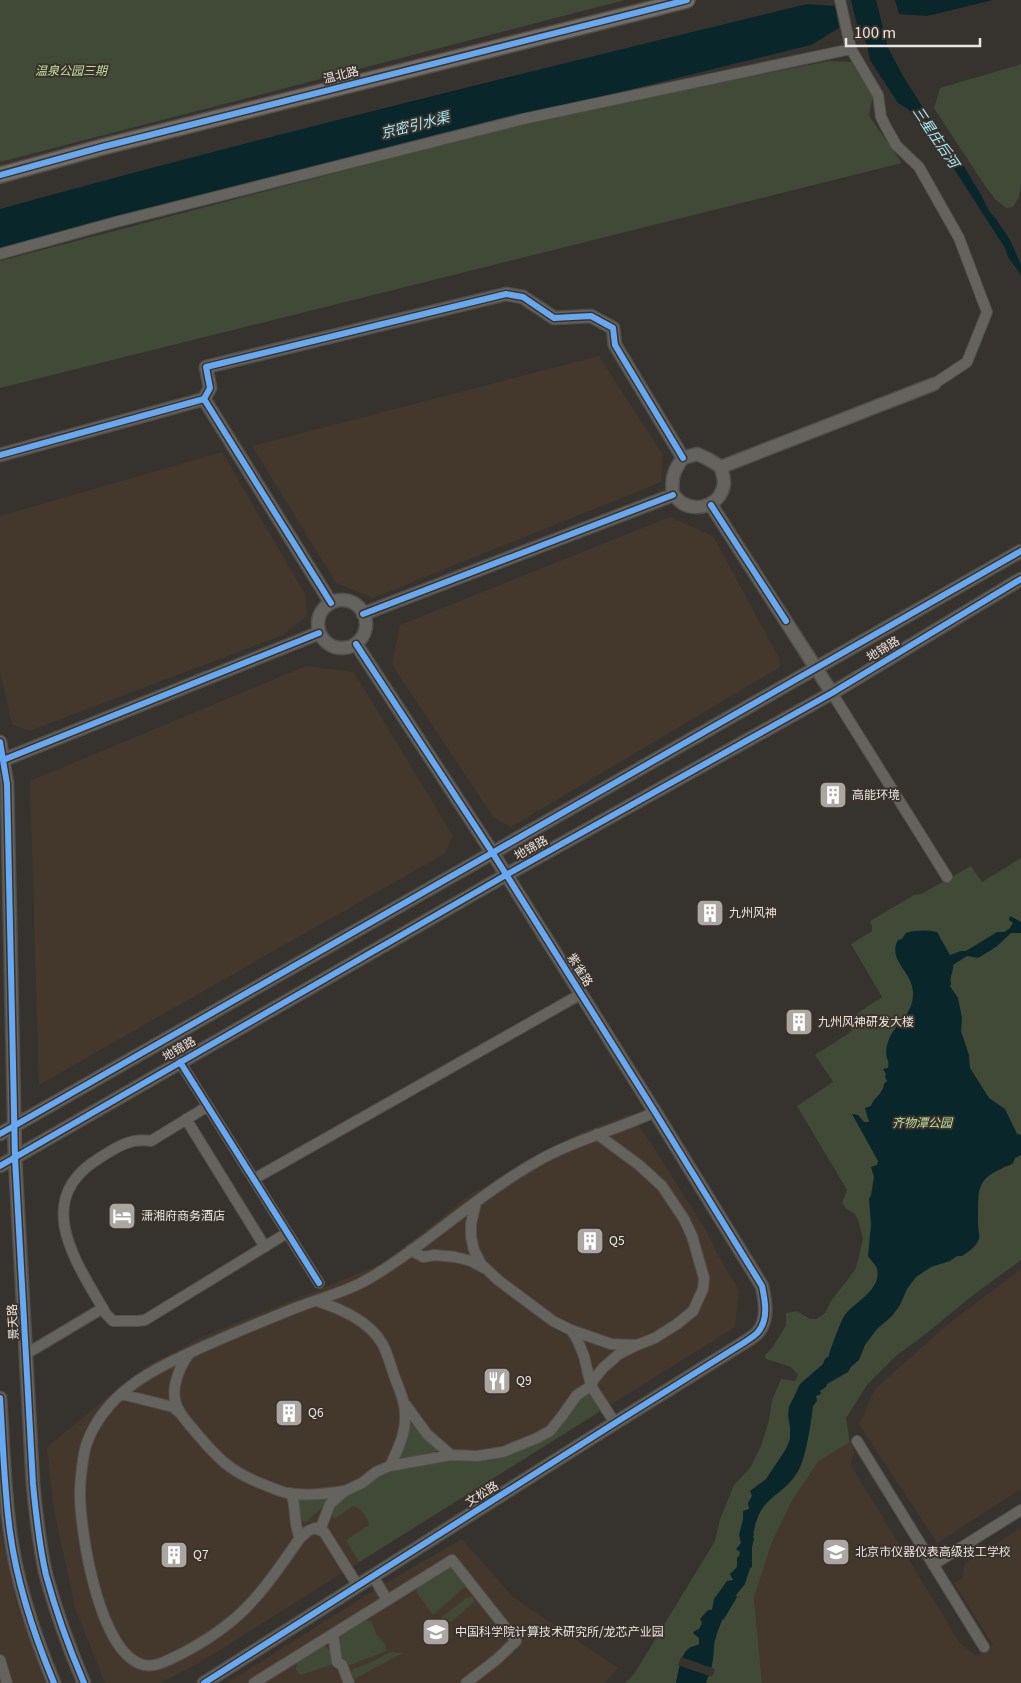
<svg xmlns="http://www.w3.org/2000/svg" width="1021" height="1683" viewBox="0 0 1021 1683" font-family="Georgia,'Noto Sans SC',serif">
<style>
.built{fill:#44382d}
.green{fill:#404a36}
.water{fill:#09262a}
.pier{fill:#36322e}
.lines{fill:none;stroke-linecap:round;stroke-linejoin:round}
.minor-casing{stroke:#524f4b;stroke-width:12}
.tertiary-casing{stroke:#524f4b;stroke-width:15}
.secondary-casing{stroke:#524f4b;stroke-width:18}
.minor{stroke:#65635e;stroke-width:10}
.tertiary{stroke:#65635e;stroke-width:12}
.secondary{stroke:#706e67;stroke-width:15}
.cycleway-casing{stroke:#3a322b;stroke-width:9}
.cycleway{stroke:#66a8f1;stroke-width:6}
.labels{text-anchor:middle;stroke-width:4;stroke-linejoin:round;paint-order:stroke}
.park-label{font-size:12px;font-style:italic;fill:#bde0a0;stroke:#3a322b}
.street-label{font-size:12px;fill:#eae5e0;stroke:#3a322b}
.poi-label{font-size:12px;fill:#eae5e0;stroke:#3a322b;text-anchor:start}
.water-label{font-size:14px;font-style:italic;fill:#a5edfb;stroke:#3a322b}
</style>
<rect width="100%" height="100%" fill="#36322e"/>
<!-- built -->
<path class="built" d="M599,356L663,455L661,482L373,598L336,583L252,446Z
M222,452L305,594L307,616L283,635L29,731L12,724L0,671V516Z
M670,517L713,536L779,658L780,667L511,827L493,817L392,665L400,625Z
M306,666L354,672L453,836L444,854L39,1085L30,781Z
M630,1114L651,1143L707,1232L717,1253L739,1290L735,1327L199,1663L160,1683H105L75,1608L53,1505L47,1447L143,1368L204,1336L384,1263L471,1194L580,1133Z
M1021,1269V1489L937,1543L859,1424L875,1389L947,1325Z
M850,1442L855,1452L850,1464L960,1643L976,1656L993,1645L954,1583L962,1579L965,1563L1021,1528V1683H762L754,1598L772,1542L793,1499L819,1461Z
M0,1529L17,1605L45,1683H0Z
M462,1539L513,1597L618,1668L605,1683H227L379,1587Z"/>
<!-- green -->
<path class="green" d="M0,0H625L0,162Z
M829,61L854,62L873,94L869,116L902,163L0,388V261L559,114Z
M1021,64V184L1019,197L1013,207L1006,208L996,200L985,186L934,108L940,88Z
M1021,858V1260L972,1296L927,1333L897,1355L867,1385L846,1418L850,1442L819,1461L793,1499L772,1542L754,1598L762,1683H625L634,1674L715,1541L720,1519L734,1485L750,1468L761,1446L769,1420L772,1400L781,1379L795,1381L798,1375L791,1367L766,1359L765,1355L772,1348L786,1326V1313L797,1311L810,1319H816L825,1313L831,1301L855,1270L859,1257L863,1238L858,1220L854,1213L846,1209L842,1203L847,1190L797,1106L833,1082L815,1055L852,1031L846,1021L882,997L851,944L872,931V926L870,921L914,895L921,894L971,866L982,882Z
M588,1394L598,1404L599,1412L359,1562L346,1540L369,1525C368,1518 361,1508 353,1506L334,1519L332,1514V1508C364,1478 404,1464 447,1460C467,1459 489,1464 508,1456C523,1450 540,1444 553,1434C564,1425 577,1399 588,1394Z
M414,1424L438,1450L432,1454L404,1459L399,1456C402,1447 403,1427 414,1424Z
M326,1497L327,1501L326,1504L307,1521L302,1522L298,1499Z
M451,1565L465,1580L466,1586L433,1615L417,1593V1587Z
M472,1597L475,1601L433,1637L431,1633L437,1621L466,1598Z
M365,1619L372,1622L376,1634L385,1644L386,1651L350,1665L343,1662L336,1647V1638Z
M322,1645C332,1649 331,1654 333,1664L301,1675L296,1670L297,1662Z
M390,1652L403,1653L354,1679L352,1674L353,1669L374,1661Z"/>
<!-- water -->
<path class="water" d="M851,0H876L888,48L903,76L932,122L940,130L952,147L980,193L989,211L996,219L1010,240L1021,265V275L1008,257L1005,248L940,147L923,130L908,109L898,103L870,60L867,45L857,25Z
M895,0H993L927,16L899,14Z
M807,4L835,6L839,28L811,45L503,121L0,252V209C268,135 537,70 807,4Z
M1010,916L1021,922V933H1011L996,947L978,958L967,956L953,965C954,971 949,976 951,984L950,986L958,998L962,1018L961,1031L969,1055L970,1068L989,1098L1005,1109L1017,1134L1021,1135V1155L1015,1158L1013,1163L1010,1165C973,1179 979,1190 978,1224C978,1229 980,1235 979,1239C976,1247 968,1252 962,1256H957L950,1261L931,1267L916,1277L907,1289L900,1305L892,1316L877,1329L865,1345L859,1360L851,1367L848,1372L827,1384L826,1387L820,1391L821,1394L816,1396L817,1401L813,1406C811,1422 806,1460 797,1473C782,1497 760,1496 754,1531L753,1532L754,1534L753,1537L754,1539L752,1547V1567L750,1568L745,1584L736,1595L737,1597L724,1619L722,1620C720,1626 714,1640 714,1647C713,1663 712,1668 706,1683H676C678,1673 680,1656 688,1649C691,1646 696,1646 699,1644V1638L694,1634L693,1632L699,1629L702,1623L700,1619L708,1610H712L714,1599L727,1581L733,1580L730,1574L737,1567V1558L739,1556L740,1552L736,1549L741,1543L739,1535L743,1519V1511L749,1509L748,1503L752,1496L750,1491L766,1479L786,1449L790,1439V1428L788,1415L789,1407L800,1384L823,1364L825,1359L829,1356C829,1352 841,1321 844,1316C854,1302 882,1290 877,1269C876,1264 870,1260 868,1256L871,1224L869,1199L871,1195L874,1177L871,1167L877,1165L878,1161L852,1114L858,1115L864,1122H869L865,1108L871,1106C873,1098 883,1094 884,1084L887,1081L885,1077L886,1074L883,1069L888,1068C888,1066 889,1063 888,1061C888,1060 887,1059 887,1058C885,1052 887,1044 889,1039C896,1022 914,1015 913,992C912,971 887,960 898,940L902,939L906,933C915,930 928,930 937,932L950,955L961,951H966L997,932H1004L1009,929L1013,923L1009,920Z"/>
<!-- pier -->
<path class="pier" d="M681,1657L715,1669L712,1677L678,1665Z"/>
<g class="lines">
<defs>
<path id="minor" d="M840,0L851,49L878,95L881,117L886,127L896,145L919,167L959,238L987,312L967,362L934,384
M0,254L116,222L523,119L851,49
M832,693L947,877
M180,1062L319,1283
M208,1106L151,1141C131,1137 115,1148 98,1159C31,1201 77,1263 106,1314L113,1321H137L145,1320L287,1233
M186,1119L265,1247
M254,1179L581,994
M476,1202L471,1224V1237L474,1250L481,1264L498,1280L553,1321L571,1330L611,1344L636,1345
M411,1250L423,1257L435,1255L455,1257L471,1261L484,1268
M317,1301C341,1309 370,1321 383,1345C388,1355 391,1367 395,1378C400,1391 406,1404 405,1419C405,1435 397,1451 390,1466
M571,1330L577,1339L584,1356L591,1386L615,1423
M26,1354L103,1308
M189,1354C180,1366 172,1385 175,1400C177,1411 186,1421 193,1429C217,1458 230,1472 265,1485C272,1488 279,1491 287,1493C305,1496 326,1494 344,1491
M121,1394L173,1407L181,1414
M405,1404L427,1434L451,1455
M857,1441L984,1647
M291,1493C297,1508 293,1524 300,1538
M320,1530L330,1504L345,1491L362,1483L376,1472L390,1466L451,1455L477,1456L503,1452L537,1438L550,1431L562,1416L577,1395L591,1386L594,1379L603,1368L619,1354L637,1345L655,1338L677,1324L693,1311L703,1289L704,1278L692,1236L684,1219L662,1186L639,1165L597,1134
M933,1565L1021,1510
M373,1576L387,1600
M358,1586L324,1532L315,1528L308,1531L300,1538C283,1562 266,1588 245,1609C226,1628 204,1642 181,1654C170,1659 156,1668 144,1665C99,1655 80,1531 80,1493C80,1480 82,1466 84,1454C87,1437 98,1418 110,1405C128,1384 155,1369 179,1358C218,1339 258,1323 298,1307C319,1299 341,1293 361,1283C386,1270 408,1253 431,1236C465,1210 499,1183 536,1162C574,1140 616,1130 655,1112
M333,1634L337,1662L342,1665L349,1683
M0,1660L7,1683
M254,1683L452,1560L516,1641L496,1660L466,1683"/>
<path id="tertiary" d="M204,399L331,603
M697,454L708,459L721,467C722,472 724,478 724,483C722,504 699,513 682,503C679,501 676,497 673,495C671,479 673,471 683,458Z
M0,455L204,399L210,388L206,367L506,294L523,297L554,318L591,316L613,328L615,345L683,458
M721,467L934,384
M711,505L832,693
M318 624a24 24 0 1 1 48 0a24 24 0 1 1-48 0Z
M363,614L673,495
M0,742L7,784L15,1158L33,1484C36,1515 39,1545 46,1575C56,1612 69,1648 84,1683
M3,760L319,633
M0,1134L1021,551
M0,1166L506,875L832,693L1021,579
M0,1398C3,1443 4,1488 10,1532C17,1584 34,1635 54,1683
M204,1683L615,1423L745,1342C749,1339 755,1336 758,1332C769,1319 765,1300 762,1286L655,1112L492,852L356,644"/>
<path id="secondary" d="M0,175L102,147L687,0"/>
</defs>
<!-- minor casing -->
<use href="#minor" class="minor-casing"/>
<!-- tertiary casing -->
<use href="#tertiary" class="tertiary-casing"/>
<!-- secondary casing -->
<use href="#secondary" class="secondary-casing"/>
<!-- minor -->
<use href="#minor" class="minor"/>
<!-- tertiary -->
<use href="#tertiary" class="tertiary"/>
<!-- secondary -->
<use href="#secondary" class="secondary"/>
<defs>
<path id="cycleway" d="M0,175L102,147L687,0
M204,399L331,603
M0,455L204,399L210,388L206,367L506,294L523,297L554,318L591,316L613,328L615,345L683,458
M711,505L786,621
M363,614L673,495
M0,742L7,784L15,1158L33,1484C36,1515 39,1545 46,1575C56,1612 69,1648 84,1683
M3,760L319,633
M180,1062L319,1283
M0,1134L1021,551
M0,1166L506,875L832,693L1021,579
M0,1398C3,1443 4,1488 10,1532C17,1584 34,1635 54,1683
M204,1683L615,1423L745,1342C749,1339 755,1336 758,1332C769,1319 765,1300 762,1286L655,1112L492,852L356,644"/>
</defs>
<!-- cycleway casing -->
<use href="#cycleway" class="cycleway-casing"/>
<!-- cycleway -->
<use href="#cycleway" class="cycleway"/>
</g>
<!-- icons -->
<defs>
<symbol id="building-square" viewBox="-11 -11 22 22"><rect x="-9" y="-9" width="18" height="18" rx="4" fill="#aba6a2" stroke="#3a322b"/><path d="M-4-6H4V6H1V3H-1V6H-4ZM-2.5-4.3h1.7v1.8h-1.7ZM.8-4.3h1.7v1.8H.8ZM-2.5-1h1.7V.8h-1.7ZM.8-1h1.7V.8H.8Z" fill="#fff"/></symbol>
<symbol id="hotel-square" viewBox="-11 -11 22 22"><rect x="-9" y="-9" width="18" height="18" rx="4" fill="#aba6a2" stroke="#3a322b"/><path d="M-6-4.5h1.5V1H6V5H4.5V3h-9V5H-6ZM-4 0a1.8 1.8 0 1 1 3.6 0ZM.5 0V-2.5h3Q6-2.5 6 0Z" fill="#fff"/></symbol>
<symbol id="restaurant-square" viewBox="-11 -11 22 22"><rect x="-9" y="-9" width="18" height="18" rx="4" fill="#aba6a2" stroke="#3a322b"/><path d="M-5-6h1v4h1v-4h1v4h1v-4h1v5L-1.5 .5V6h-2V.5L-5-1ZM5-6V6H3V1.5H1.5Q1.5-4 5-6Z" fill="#fff"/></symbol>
<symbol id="university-square" viewBox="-11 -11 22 22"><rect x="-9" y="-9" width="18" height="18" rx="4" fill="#aba6a2" stroke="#3a322b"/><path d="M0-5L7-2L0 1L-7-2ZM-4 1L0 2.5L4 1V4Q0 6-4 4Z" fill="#fff"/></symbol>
</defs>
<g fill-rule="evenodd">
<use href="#building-square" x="817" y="779" width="32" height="32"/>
<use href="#building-square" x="694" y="897" width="32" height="32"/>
<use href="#building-square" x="783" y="1006" width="32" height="32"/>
<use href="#hotel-square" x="106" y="1200" width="32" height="32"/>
<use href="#building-square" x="574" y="1225" width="32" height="32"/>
<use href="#restaurant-square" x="481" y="1365" width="32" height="32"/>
<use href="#building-square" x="273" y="1397" width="32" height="32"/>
<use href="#university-square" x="820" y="1536" width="32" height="32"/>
<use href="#building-square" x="158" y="1539" width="32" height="32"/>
<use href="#university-square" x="420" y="1616" width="32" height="32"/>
</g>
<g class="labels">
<!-- park labels -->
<g class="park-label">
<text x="71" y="75">温泉公园三期</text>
<text x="922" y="1127">齐物潭公园</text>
</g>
<!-- street labels -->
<g class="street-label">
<text transform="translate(341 75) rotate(-14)" y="4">温北路</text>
<text transform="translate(883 649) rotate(-31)" y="4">地锦路</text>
<text transform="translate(531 848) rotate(-29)" y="4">地锦路</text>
<text transform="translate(580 970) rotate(58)" y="4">紫雀路</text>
<text transform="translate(179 1049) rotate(-30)" y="4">地锦路</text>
<text transform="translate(13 1322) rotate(-93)" y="4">景天路</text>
<text transform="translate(482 1494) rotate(-32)" y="4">文松路</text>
</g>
<!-- poi labels -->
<g class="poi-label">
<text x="852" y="799">高能环境</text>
<text x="729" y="917">九州风神</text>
<text x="818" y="1026">九州风神研发大楼</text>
<text x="141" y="1220">潇湘府商务酒店</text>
<text x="609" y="1245">Q5</text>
<text x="516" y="1385">Q9</text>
<text x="308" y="1417">Q6</text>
<text x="855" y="1556">北京市仪器仪表高级技工学校</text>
<text x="193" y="1559">Q7</text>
<text x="455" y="1636">中国科学院计算技术研究所/龙芯产业园</text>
</g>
<!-- water labels -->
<g class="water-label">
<text transform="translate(415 125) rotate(-14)" y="5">京密引水渠</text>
<text transform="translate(936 137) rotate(56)" y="5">三星庄后河</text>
</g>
</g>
<!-- scale -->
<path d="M846 38v8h134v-8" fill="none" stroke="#eae5e0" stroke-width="2.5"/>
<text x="854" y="38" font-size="15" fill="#eae5e0" stroke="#3a322b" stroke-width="4" paint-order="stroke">100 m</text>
</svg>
